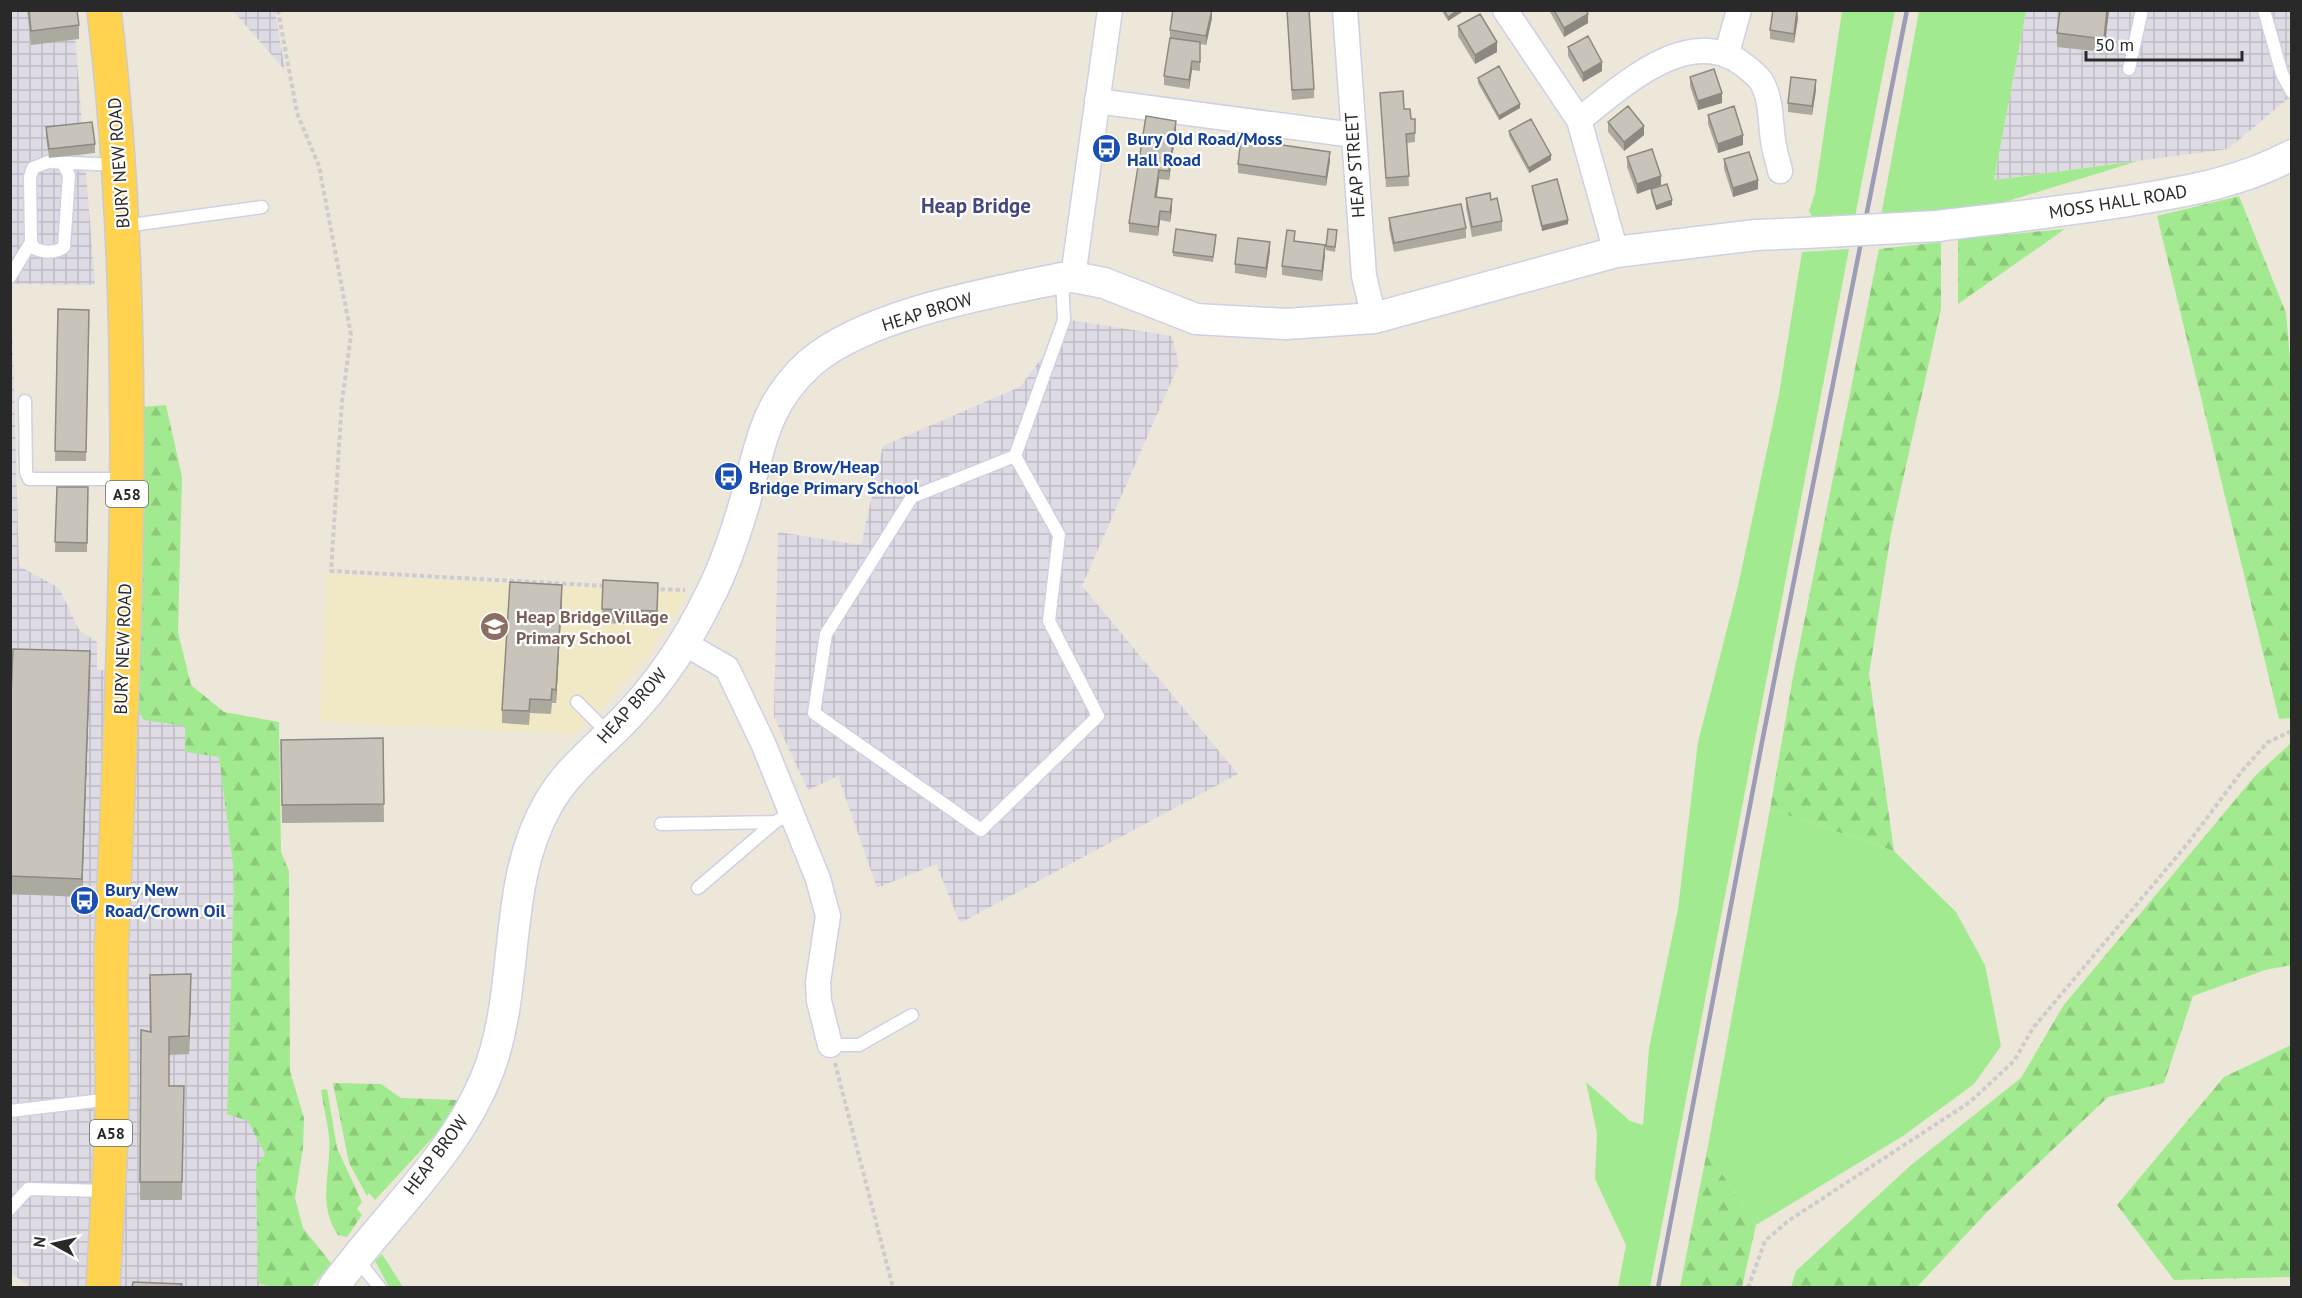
<svg xmlns="http://www.w3.org/2000/svg" width="2302" height="1298" viewBox="0 0 2302 1298" font-family="'PT Sans',sans-serif">
<style>
.industrial{fill:url(#industrial-grid)}
.education{fill:#f1e9c6}
.grass{fill:#a2ea8f}
.forest{fill:url(#forest-firs)}
.lines{fill:none;stroke-linecap:round;stroke-linejoin:round}
.service-casing{stroke:#ced0e4;stroke-width:15}
.minor-casing{stroke:#ced0e4;stroke-width:27}
.tertiary-casing{stroke:#ced0e4;stroke-width:33}
.trunk-casing{stroke:#ccc;stroke-width:36}
.path{stroke:#ccc;stroke-width:4;stroke-dasharray:4.5 3;stroke-linecap:butt}
.service{stroke:#fff;stroke-width:12}
.minor{stroke:#fff;stroke-width:24}
.tertiary{stroke:#fff;stroke-width:30}
.trunk{stroke:#ffd24f;stroke-width:33}
.rail{stroke:#9c9cb6;stroke-width:4.5}
.tertiary-bridge-casing{stroke:#ced0e4;stroke-width:33;stroke-linecap:butt}
.tertiary-bridge{stroke:#fff;stroke-width:30}
.wall{fill:#aca99f}
.shaded-wall{fill:#8c8982}
.building{fill:#c8c4b9;stroke:#8c8982;stroke-width:1.5}
.labels{text-anchor:middle;stroke-width:4.5;stroke-linejoin:round;paint-order:stroke}
.shield{fill:#fff;stroke:#696969;stroke-width:1.5}
.shield-label{font-size:16px;font-weight:bold;fill:#292929}
.transit-label{font-size:18px;font-weight:bold;fill:#164399;stroke:#fff;text-anchor:start}
.street-label{font-size:18px;fill:#292929;stroke:#fff}
.education-label{font-size:18px;font-weight:bold;fill:#785e54;stroke:#fff;text-anchor:start}
.quarter-label{font-size:21px;font-weight:bold;fill:#45477f;stroke:#fff}
</style>
<defs>
<pattern id="industrial-grid" width="8" height="8" patternUnits="userSpaceOnUse" patternTransform="scale(1.5)"><rect width="8" height="8" fill="#dfdbe5"/><path d="M0 4h8M4 0v8" fill="none" stroke="#bfbcc4"/></pattern>
<pattern id="forest-firs" width="22" height="20" patternUnits="userSpaceOnUse" patternTransform="scale(1.5)"><rect width="22" height="20" fill="#a2ea8f"/><path d="M5 1l3.5 6h-7zM16 11l3.5 6h-7z" fill="#8cc97b"/></pattern>
</defs>
<rect width="100%" height="100%" fill="#ede7d9"/>
<!-- industrial -->
<path class="industrial" d="M10,11H73L95,285L11,284L19,566L59,588L79,630L97,642V670H135L185,726L219,757L234,873L227,1113L248,1120L265,1154L256,1166L258,1282L273,1287H30L11,1273Z
M233,11H275L285,70Z
M2026,11H2291V96L2228,149L1994,180Z
M1070,320L1172,336L1179,364L1082,586L1238,774L960,923L936,864L877,888L838,776L808,790L774,717L778,532L861,545L883,446L1020,387Z"/>
<!-- education -->
<path class="education" d="M326,574L688,594L645,660L575,734L320,722Z"/>
<!-- grass -->
<path class="grass" d="M1842,11H1895L1855,217L1813,218L1809,211L1815,193Z
M1919,11H2026L1994,180L2138,161L1979,210L1881,216Z
M1849,249L1650,1287H1618L1626,1245L1595,1179L1597,1133L1586,1082L1630,1121L1643,1125L1649,1048L1678,909L1698,742L1738,586L1779,394L1802,252Z
M1770,809L1894,851L1956,912L1985,965L2001,1046L1974,1084L1903,1136L1756,1225L1707,1151Z
M382,1254L403,1287H389L375,1261Z"/>
<!-- forest -->
<path class="forest" d="M2239,196L2286,313L2292,382V718L2279,719L2157,216Z
M2065,229L1958,304V239Z
M1941,242V309L1891,533L1869,674L1894,851L1770,809L1793,677L1879,249Z
M166,405L182,477L178,632L191,685L224,712L279,722L281,852L289,871L290,1071L304,1118L303,1148L295,1198L303,1228L331,1263L312,1287H273L258,1283L256,1166L265,1154L248,1121L227,1114L234,873L219,757L185,752V726L144,720L136,708L141,407Z
M2291,743V965L2265,970L2193,996L2164,1083L2108,1097L1988,1211L1917,1287H1791L1796,1271L1911,1165L2021,1078L2063,1006L2255,776Z
M2291,1045V1277L2174,1280L2117,1205L2224,1077Z
M333,1083L381,1084L401,1098L458,1100L437,1133L375,1200L369,1193L367,1196L349,1163Z
M327,1089L337,1148L362,1202L357,1209L362,1215L347,1237L338,1235C316,1204 332,1170 329,1136C327,1120 323,1105 321,1090Z
M1707,1151L1756,1225L1742,1287H1680Z"/>
<g class="lines">
<defs>
<path id="service" d="M2264,10L2282,74L2292,92
M2129,69L2142,10
M124,226L262,207
M31,242L34,248C43,253 56,253 64,247L69,175L63,164
M10,277L31,242L30,177L33,168L48,162L118,165
M25,401L26,472L29,479H126
M1015,456L1059,535L1049,621L1098,716L981,830L814,713L826,634L912,497L1015,456L1064,320L1062,279
M577,702L609,734
M661,824L775,822L792,813
M698,888L775,822
M830,1045H859L912,1015
M10,1111L111,1099
M10,1209L28,1189L107,1191
M356,1258L380,1288"/>
<path id="minor" d="M1345,10L1364,276L1374,318
M1505,10L1579,120L1616,252
M1727,53L1739,10
M1097,101L1353,135
M1579,120C1620,88 1687,24 1741,63C1748,68 1756,74 1761,81C1772,99 1770,121 1773,140C1774,150 1778,161 1780,171
M1073,277L1110,10
M684,643L727,668L763,743L818,879L828,916L818,982L819,1001L830,1045"/>
<path id="tertiary" d="M1938,226C2003,218 2069,211 2134,200C2189,191 2241,182 2292,155
M333,1288C387,1213 465,1147 493,1058C519,976 504,880 548,804C567,770 598,747 624,720C660,683 689,639 711,593C725,566 735,535 744,505C760,449 763,405 810,363C867,314 989,293 1062,278L1073,277L1104,283L1196,319L1286,324L1374,318L1616,252L1756,235L1805,233"/>
<path id="trunk" d="M103,1288C106,1226 111,1163 112,1101C113,1046 109,990 112,934C125,625 141,319 104,10"/>
</defs>
<!-- service casing -->
<use href="#service" class="service-casing"/>
<!-- minor casing -->
<use href="#minor" class="minor-casing"/>
<!-- tertiary casing -->
<use href="#tertiary" class="tertiary-casing"/>
<!-- trunk casing -->
<use href="#trunk" class="trunk-casing"/>
<!-- path -->
<path class="path" d="M278,10L297,113L319,166L351,335L342,401L331,571L607,586
M653,589L685,590
M835,1063L893,1288
M1748,1288L1765,1241L1788,1221L1970,1102L2014,1061L2033,1028L2189,842L2242,771L2268,742L2292,731"/>
<!-- service -->
<use href="#service" class="service"/>
<!-- minor -->
<use href="#minor" class="minor"/>
<!-- tertiary -->
<use href="#tertiary" class="tertiary"/>
<!-- trunk -->
<use href="#trunk" class="trunk"/>
<!-- rail -->
<path class="rail" d="M1658,1288L1763,737L1907,10"/>
<defs>
<path id="tertiary-bridge" d="M1805,233L1938,226"/>
</defs>
<!-- tertiary-bridge casing -->
<use href="#tertiary-bridge" class="tertiary-bridge-casing"/>
<!-- tertiary-bridge -->
<use href="#tertiary-bridge" class="tertiary-bridge"/>
</g>
<!-- wall -->
<path class="wall" d="M27,10H77L79,25V39L31,45Z
M1287,10L1314,89V98L1292,100Z
M1441,10H1465L1448,21Z
M1549,10H1586L1588,23L1564,37Z
M2060,10H2109L2104,52L2057,47V33Z
M1212,18L1206,45L1200,44V71L1192,70L1189,89L1164,85V76L1170,38V30Z
M1798,18L1794,43L1770,39V30Z
M1458,26L1497,52L1475,64L1458,36Z
M1568,47L1602,71L1583,82L1568,56Z
M1690,77L1722,103L1698,110L1690,86Z
M1478,78L1520,108L1499,120L1478,83Z
M1816,90L1812,115L1788,112V103Z
M1380,93L1404,109L1411,119L1415,133V142L1407,143L1409,186L1386,187Z
M1708,115L1743,145L1718,153L1708,124Z
M1608,122L1644,135L1624,151L1608,132Z
M46,127L95,144V153L49,158L46,137Z
M1176,130L1169,180L1159,179L1157,197L1172,209L1170,222L1160,220L1158,236L1129,232V223Z
M1509,131L1551,160L1529,173L1509,136Z
M1627,157L1661,185L1637,194L1627,167Z
M1724,159L1758,189L1733,197L1724,169Z
M1330,161L1326,186L1238,173V164Z
M1532,186L1568,224L1542,231L1532,190Z
M1651,189L1672,205L1656,210L1651,194Z
M1466,198L1491,200L1502,221V231L1472,237L1466,207Z
M1389,218L1466,228V238L1394,252L1389,228Z
M1337,235L1335,252L1326,250V246Z
M1216,239L1213,262L1173,256V252Z
M1295,241L1325,255L1322,281L1282,275V266Z
M1270,251L1266,278L1235,273V264Z
M58,309L89,310L86,461H55Z
M57,487H88L87,552H55Z
M603,580L658,596L657,625L602,623Z
M562,599L556,703H552L551,714L530,713L529,725L502,723V710Z
M90,669L82,897L10,894V719Z
M383,738L384,822L282,823L281,740Z
M191,992L189,1054L169,1055V1086L184,1105L182,1200H140L141,1030L150,1031Z"/>
<!-- shaded-wall -->
<path class="shaded-wall" d="M1212,10V18L1206,45V36Z
M1458,10H1465L1448,21V17Z
M1797,10L1798,18L1794,43V34Z
M2107,10H2109L2104,52V39Z
M1588,14V23L1564,37V28Z
M1497,42V52L1475,64V55Z
M1192,61V70L1189,89V80Z
M1602,62V71L1583,82V73Z
M1816,80V90L1812,115V106Z
M1722,93V103L1698,110V101Z
M1520,104V108L1499,120V116Z
M1176,121V130L1169,180V171Z
M1644,126V135L1624,151V142Z
M1743,135V145L1718,153V144Z
M1330,152V161L1326,186V177Z
M1551,155V160L1529,173V168Z
M1159,170V179L1155,206V197Z
M1661,176V185L1637,194V184Z
M1758,180V189L1733,197V188Z
M1172,199V209L1170,222V212Z
M1672,200V205L1656,210V206Z
M1160,211V220L1158,236V227Z
M1568,220V224L1542,231V226Z
M1270,242V251L1266,278V268Z
M1325,245V255L1322,281V271Z
M562,585V599L556,703V690Z
M90,651V669L82,897V879Z
M191,974V992L189,1054V1036Z"/>
<!-- building -->
<path class="building" d="M29,10H77L79,25L31,31Z
M1173,10H1212L1206,36L1170,30Z
M1287,10H1309L1314,89L1292,90Z
M1444,10H1458L1448,17Z
M1554,10H1586L1588,14L1564,28Z
M1773,10H1797L1794,34L1770,30Z
M2060,10H2107L2104,39L2057,33Z
M1480,14L1497,42L1475,55L1458,26Z
M1588,36L1602,62L1583,73L1568,47Z
M1170,38L1200,42V62L1192,61L1189,80L1164,76Z
M1499,66L1520,104L1499,116L1478,78Z
M1714,69L1722,93L1698,101L1690,77Z
M1791,77L1816,80L1812,106L1788,103Z
M1403,91L1404,109H1410L1411,119H1415V133L1406,134L1409,176L1386,178L1380,93Z
M1628,106L1644,126L1624,142L1608,122Z
M1734,106L1743,135L1718,144L1708,115Z
M1146,116L1176,121L1169,171L1159,170L1155,197L1172,199L1170,212L1160,211L1158,227L1129,223Z
M1531,119L1551,155L1529,168L1509,131Z
M92,122L95,144L49,149L46,127Z
M1241,139L1330,152L1326,177L1238,164Z
M1652,149L1661,176L1637,184L1627,157Z
M1749,152L1758,180L1733,188L1724,159Z
M1557,179L1568,220L1542,226L1532,186Z
M1667,184L1672,200L1656,206L1651,189Z
M1490,193L1491,200L1497,198L1502,221L1472,227L1466,198Z
M1461,204L1466,228L1394,243L1389,218Z
M1176,229L1216,235L1213,257L1173,252Z
M1328,229L1337,230L1335,247L1326,246Z
M1287,230L1295,231L1294,241L1325,245L1322,271L1282,266Z
M1238,238L1270,242L1266,268L1235,264Z
M58,309L89,310L86,452L55,451Z
M57,487H88L87,543L55,542Z
M603,580L658,583L657,611L602,609Z
M510,582L562,585L556,690L552,689L551,700L530,699L529,711L502,710Z
M13,649L90,651L82,879L10,876V719Z
M383,738L384,804L282,805L281,740Z
M191,974L189,1036L169,1037V1086H184L182,1182H140L141,1030L151,1032L150,975Z
M133,1282L182,1284L181,1287H132Z"/>
<!-- icons -->
<defs>
<symbol id="bus-disc" viewBox="-11 -11 22 22"><circle r="9.5" fill="#1a4fb4" stroke="#fff"/><path d="M-5-6H5V4H4V6H2V4H-2V6H-4V4H-5ZM-3.5-4V0h7V-4ZM-3.5 1.2v1.5H-2V1.2ZM2 1.2v1.5H3.5V1.2Z" fill="#fff"/></symbol>
<symbol id="school-disc" viewBox="-11 -11 22 22"><circle r="9.5" fill="#8d6e63" stroke="#fff"/><path d="M0-5L7-2L0 1L-7-2ZM-4 1L0 2.5L4 1V4Q0 6-4 4Z" fill="#fff"/></symbol>
</defs>
<g fill-rule="evenodd">
<use href="#bus-disc" x="1090" y="132" width="33" height="33"/>
<use href="#bus-disc" x="712" y="460" width="33" height="33"/>
<use href="#school-disc" x="478" y="610" width="33" height="33"/>
<use href="#bus-disc" x="68" y="884" width="33" height="33"/>
</g>
<g class="labels">
<!-- shield labels -->
<g class="shield">
<rect x="106" y="481" width="42" height="26" rx="4.5"/>
<rect x="90" y="1120" width="42" height="26" rx="4.5"/>
</g>
<g class="shield-label">
<text x="127" y="500">A58</text>
<text x="111" y="1139">A58</text>
</g>
<!-- transit labels -->
<g class="transit-label">
<text x="1127" y="145">Bury Old Road/Moss<tspan x="1127" dy="21">Hall Road</tspan></text>
<text x="749" y="473">Heap Brow/Heap<tspan x="749" dy="21">Bridge Primary School</tspan></text>
<text x="105" y="896">Bury New<tspan x="105" dy="21">Road/Crown Oil</tspan></text>
</g>
<!-- street labels -->
<g class="street-label">
<text transform="translate(119 163) rotate(-94)" y="6">BURY NEW ROAD</text>
<text transform="translate(1355 165) rotate(-94)" y="6">HEAP STREET</text>
<text transform="translate(2118 202) rotate(-9)" y="6">MOSS HALL ROAD</text>
<text transform="translate(927 312) rotate(-17)" y="6">HEAP BROW</text>
<text transform="translate(123 649) rotate(-88)" y="6">BURY NEW ROAD</text>
<text transform="translate(632 706) rotate(-48)" y="6">HEAP BROW</text>
<text transform="translate(436 1155) rotate(-53)" y="6">HEAP BROW</text>
</g>
<!-- education labels -->
<g class="education-label">
<text x="516" y="623">Heap Bridge Village<tspan x="516" dy="21">Primary School</tspan></text>
</g>
<!-- quarter labels -->
<g class="quarter-label">
<text x="976" y="213">Heap Bridge</text>
</g>
</g>
<!-- border -->
<rect width="2302" height="1298" fill="none" stroke="#292929" stroke-width="24"/>
<!-- north arrow -->
<g transform="translate(54 1244) rotate(278)" stroke="#ffffff" stroke-width="4.5" paint-order="stroke">
<path d="M0-4.5L10 22L0 15L-10 22Z" fill="#292929"/>
<text y="-9" font-size="16" font-weight="bold" text-anchor="middle" fill="#292929">N</text>
</g>
<!-- scale -->
<path d="M2086 51v9h156v-9" fill="none" stroke="#292929" stroke-width="3"/>
<text x="2095" y="51" font-size="18" fill="#292929" stroke="#ffffff" stroke-width="4.5" paint-order="stroke">50 m</text>
</svg>
